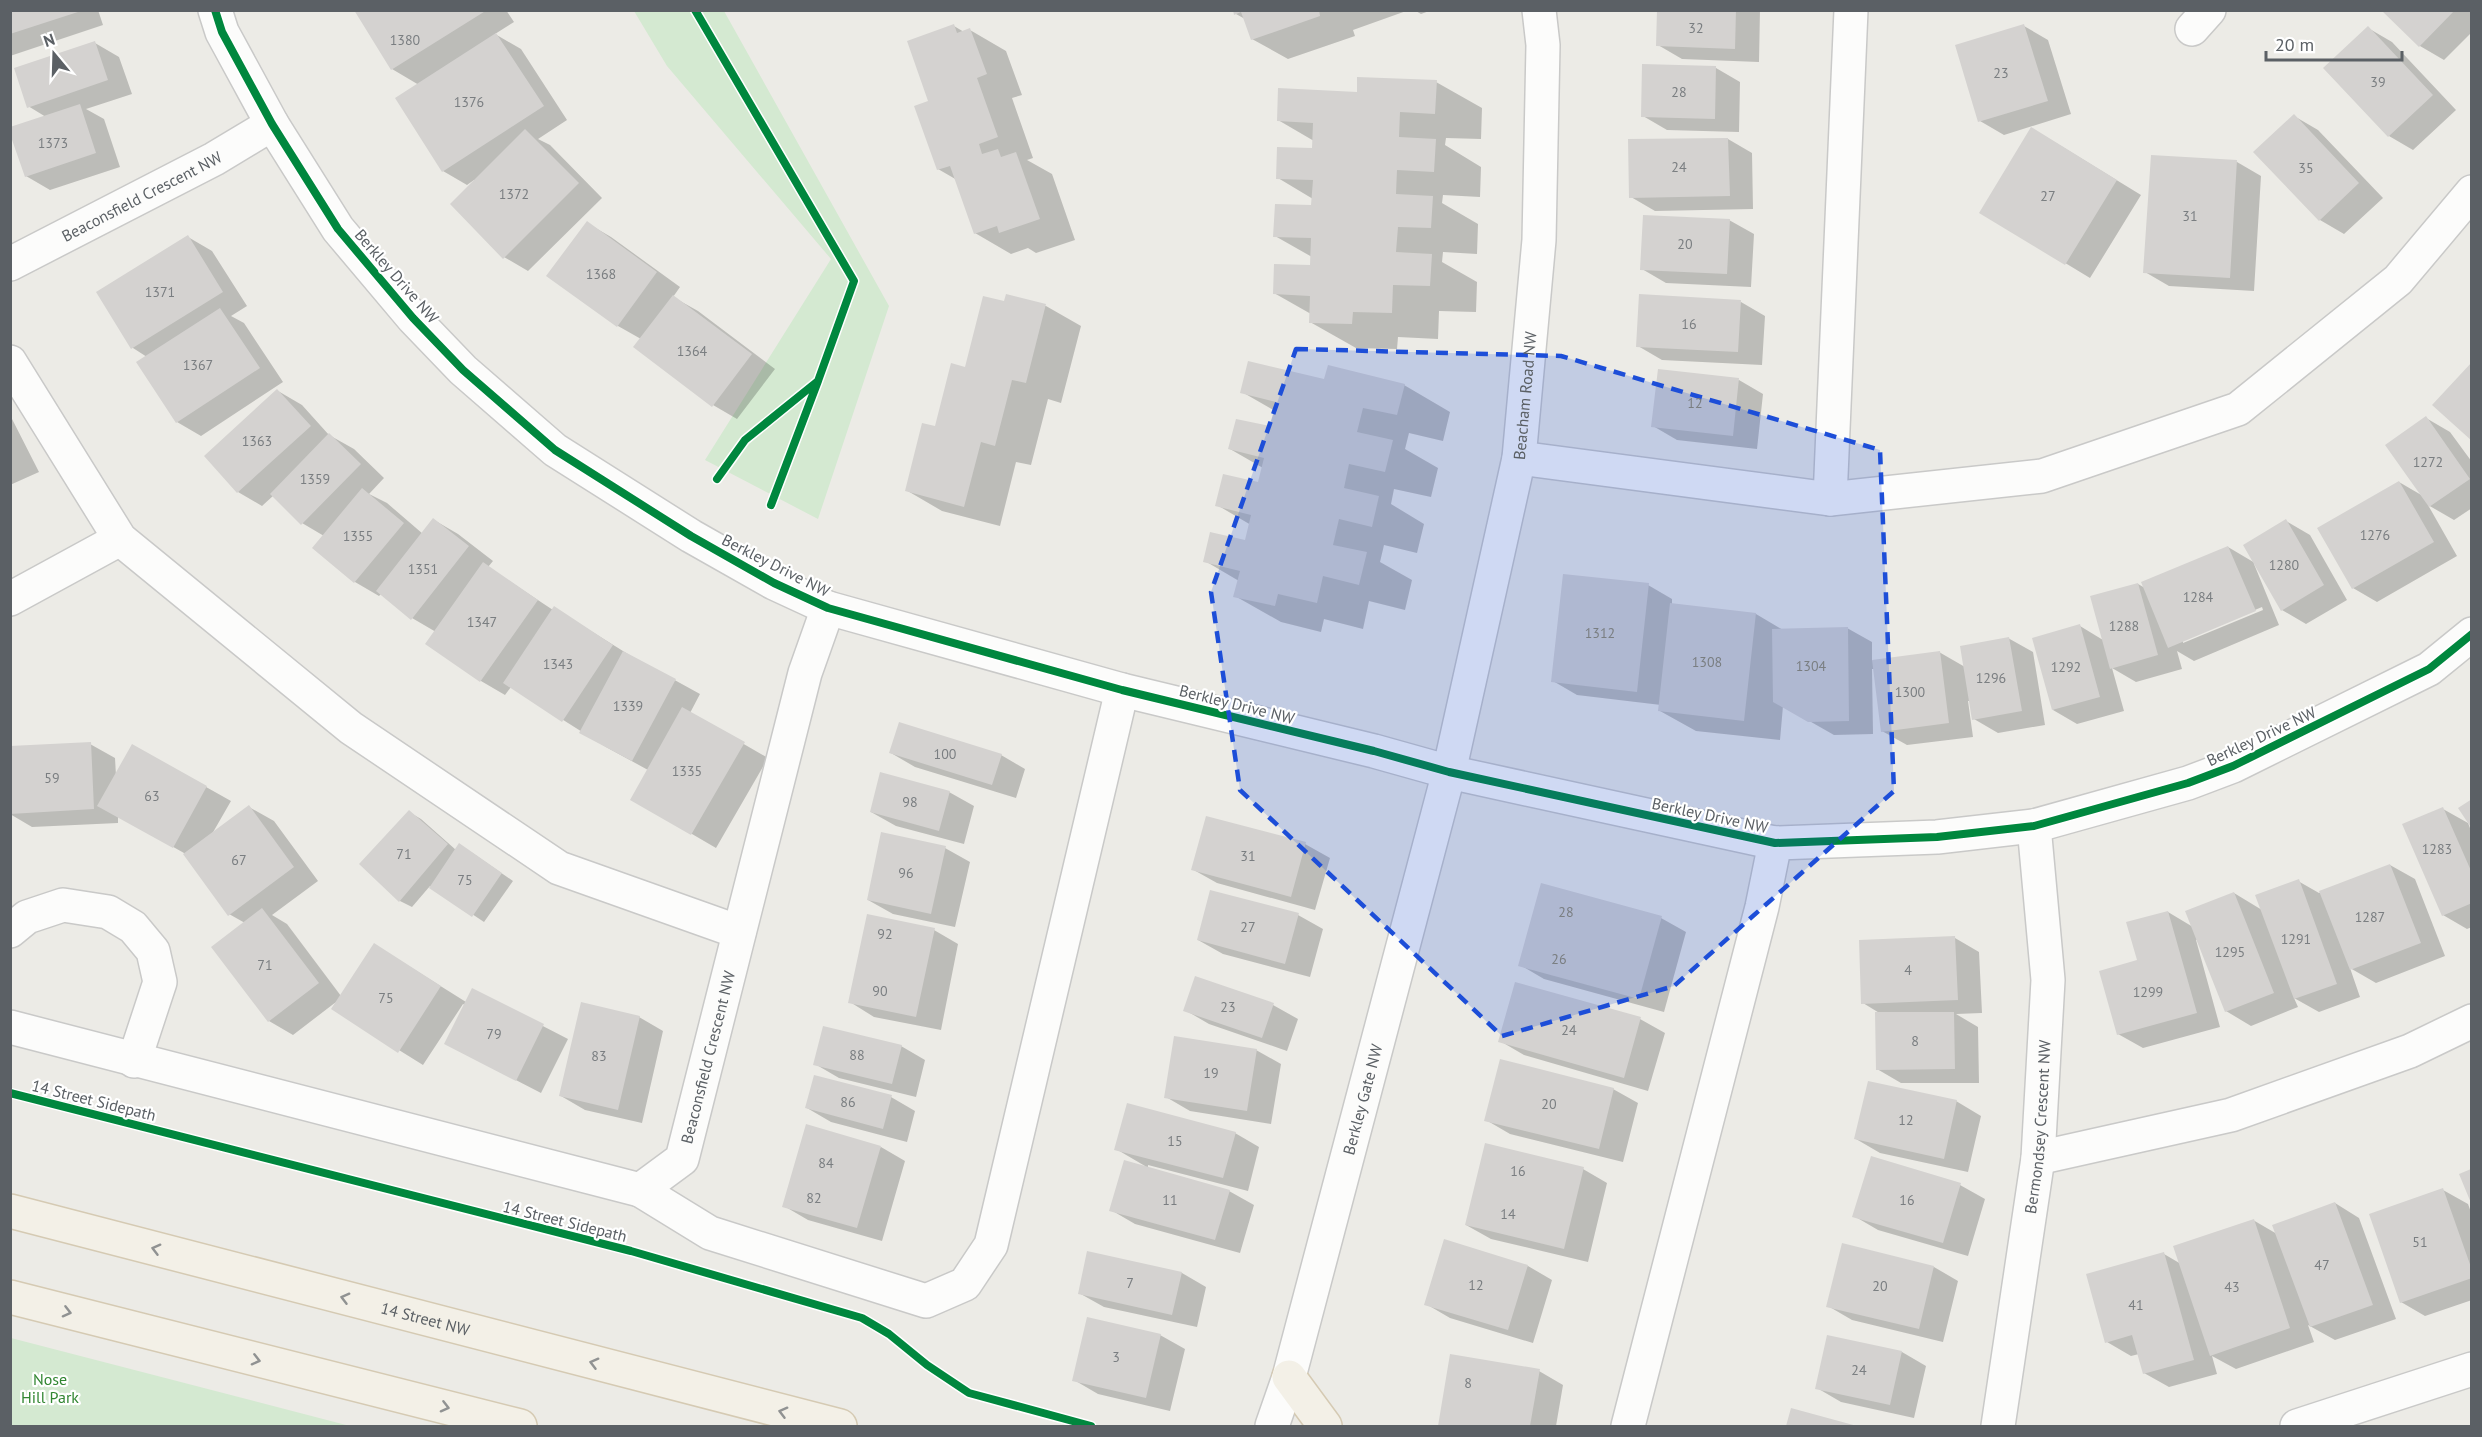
<svg xmlns="http://www.w3.org/2000/svg" width="2482" height="1437" viewBox="0 0 2482 1437" font-family="'PT Sans',sans-serif">
<style>
.green{fill:#d4e9d1}
.shadow{fill:#0003;fill-rule:evenodd}
.building{fill:#d4d2d0}
.lines{fill:none;stroke-linecap:round;stroke-linejoin:round}
.minor-casing{stroke:#c9c9c8;stroke-width:36}
.major-casing{stroke:#d5cab3;stroke-width:36}
.minor{stroke:#fcfcfb;stroke-width:33}
.major{stroke:#f3f0e7;stroke-width:33}
.cycleway-casing{stroke:#fff;stroke-width:11}
.cycleway{stroke:#00873e;stroke-width:8}
.oneway{stroke:#909292}
.marked{fill:#1d4ed8;fill-opacity:0.2;stroke:#1d4ed8;stroke-width:4.5;stroke-dasharray:12 8;stroke-linejoin:round}
.labels{text-anchor:middle;stroke-width:4.5;stroke-linejoin:round;paint-order:stroke}
.number-label{font-size:14px;fill:#7a7e81}
.street-label{font-size:16px;fill:#5b6065;stroke:#fff}
.park-label{font-size:16px;fill:#318631;stroke:#fff}
</style>
<rect width="100%" height="100%" fill="#ecebe6"/>
<!-- green -->
<path class="green" d="M634,11H724L889,306L818,519L705,460L831,259L667,66Z
M11,1338L350,1426H11Z"/>
<!-- shadow -->
<path class="shadow" d="M10,10H98L103,25L10,56Z
M356,10H506L514,22L495,34L521,49L567,120L538,139L550,145L602,198L528,271L504,257L474,180L467,185L443,171L419,85L392,69Z
M1234,10H1409L1353,30L1355,36L1288,59L1252,39L1245,19L1236,14Z
M1414,10H1432L1421,14Z
M1659,10H1760L1759,62L1682,59L1658,45Z
M2383,10H2472V32L2444,60L2420,46Z
M954,26L964,32L970,30L1006,51L1022,95L1012,98L1033,158L1027,160L1052,174L1075,240L1036,253L1028,248L1011,254L975,233L957,180L938,169L930,102Z
M2024,26L2048,40L2071,114L2004,135L1980,121Z
M2368,28L2392,42L2456,110L2413,150L2389,136Z
M95,43L119,57L132,94L86,109L104,119L120,167L50,190L26,176L46,117L28,106Z
M1644,66L1716,68L1740,82L1739,132L1667,130L1643,116Z
M1436,82L1482,108L1481,139L1446,138L1445,145L1481,167L1480,197L1443,195L1442,203L1478,224L1477,254L1443,252L1442,262L1477,282L1476,312L1439,311L1438,339L1398,337L1397,349L1356,348L1310,322L1311,314L1274,293L1311,267L1312,257L1275,236L1313,206V199L1278,178L1313,150L1314,141L1278,120L1358,93Z
M2294,116L2318,130L2383,198L2344,234L2320,220Z
M1728,139L1752,153L1753,209L1655,211L1631,197Z
M2056,143L2141,195L2090,278L1981,212Z
M2152,157L2237,162L2261,176L2254,291L2169,286L2145,272Z
M1729,220L1754,234L1751,287L1666,283L1642,269Z
M587,223L611,237L680,287L673,297L698,311L775,369L737,419L713,405L641,339L618,326L548,276Z
M188,237L212,251L247,306L231,316L244,323L283,382L201,436L177,422L147,357L133,348L98,293Z
M1741,302L1765,316L1762,365L1662,360L1638,346Z
M1005,303L1046,306L1081,326L1061,403L1048,399L1031,465L1016,462L1000,526L942,511L906,490L966,369Z
M1739,380L1763,394L1757,449L1677,440L1653,426Z
M1326,381L1404,385L1450,412L1443,441L1409,433L1405,449L1438,468L1431,497L1394,489L1391,504L1424,524L1417,553L1384,545L1380,562L1412,580L1405,610L1369,601L1363,629L1324,619L1321,632L1281,622L1235,596L1239,581L1205,561L1246,542L1251,525L1217,505L1259,484L1263,468L1230,449L1271,428L1275,411L1242,392Z
M278,391L302,405L329,435L354,449L384,478L369,494L387,503L423,534L434,520L458,534L493,561L488,567L553,610L554,608L631,656L700,694L690,713L768,758L716,848L632,799L648,770L606,747L511,687L505,695L481,681L428,643L436,632L412,618L381,594L379,596L355,582L324,536L302,523L274,495L262,506L238,492Z
M10,415L39,472L10,485Z
M2426,418L2450,432L2472,462V508L2454,520L2428,505L2457,556L2377,602L2353,588L2399,482L2423,496Z
M2286,521L2310,535L2347,600L2306,624L2282,610L2256,563L2254,564L2279,625L2194,661L2177,651L2182,669L2136,682L2112,668L2124,711L2077,724L2053,710L2080,626L2103,640L2138,584L2145,588L2228,547L2255,563ZM2262,607L2263,610L2183,643V640Z
M1648,585L1672,599V605L1756,614L1783,630L1847,628L1872,642V661L1939,652L1965,667L2008,638L2033,652L2045,725L1998,733L1974,719L1971,701H1968L1973,737L1907,745L1882,731L1874,669H1872L1873,734L1834,735L1783,706L1780,740L1696,731L1660,711L1661,705L1577,695L1553,681Z
M90,744L115,758L116,776L133,746L231,801L212,834L249,807L274,821L318,881L272,915L287,924L341,996L375,945L466,1002L473,990L568,1039L541,1093L446,1044L465,1005L463,1004L423,1065L333,1009L336,1002L293,1035L269,1021L245,923L229,914L184,853L118,816V823L32,827L10,814V748Z
M891,753L1001,755L1025,769L1016,798L915,767Z
M949,792L974,806L964,844L896,826L871,812Z
M2443,809L2468,823L2472,833V927L2467,929L2443,915Z
M409,812L421,819L456,850L471,852L513,881L484,922L430,886L412,907L400,901Z
M1305,844L1330,858L1315,910L1217,883L1192,869Z
M945,848L970,862L955,927L893,914L868,900Z
M2390,865L2415,879L2445,956L2376,983L2350,968L2360,997L2319,1012L2294,998L2298,1007L2251,1026L2226,1011L2198,939L2196,940L2220,1027L2143,1048L2118,1034L2139,961L2168,912L2193,927L2234,893L2262,910L2298,881L2319,893Z
M1298,915L1323,929L1310,977L1223,954L1198,940Z
M1661,918L1686,932L1664,1012L1544,979L1520,965Z
M934,930L958,944L941,1030L874,1017L850,1002Z
M1955,938L1979,952L1982,1013L1956,1014L1978,1027L1979,1083H1901L1877,1069L1881,1014L1863,1003Z
M1196,978L1273,1005L1298,1019L1287,1051L1209,1024L1185,1010Z
M639,1017L663,1031L642,1123L585,1110L561,1096Z
M1640,1019L1665,1033L1648,1091L1524,1055L1500,1041Z
M901,1046L925,1060L916,1097L839,1078L815,1064Z
M1256,1050L1281,1064L1271,1124L1190,1111L1166,1097Z
M1613,1089L1638,1103L1623,1162L1510,1134L1486,1120Z
M891,1097L915,1111L907,1142L831,1122L807,1108Z
M1956,1101L1981,1116L1968,1172L1880,1153L1856,1139Z
M1235,1133L1259,1147L1248,1191L1148,1165V1168L1229,1191L1254,1205L1240,1253L1135,1224L1111,1210L1145,1166L1116,1149Z
M881,1147L905,1161L882,1241L808,1220L784,1206Z
M1583,1169L1607,1183L1588,1262L1491,1239L1466,1225Z
M1960,1185L1985,1199L1968,1256L1878,1230L1854,1216Z
M2443,1190L2468,1204L2472,1215V1300L2425,1316L2401,1302Z
M2335,1203L2359,1218L2396,1319L2335,1340L2308,1325L2314,1342L2236,1369L2212,1356L2217,1374L2169,1387L2144,1373L2139,1354L2131,1356L2107,1342L2164,1254L2181,1264L2253,1220L2277,1234Z
M1528,1266L1552,1280L1533,1343L1450,1318L1426,1304Z
M1934,1267L1958,1281L1943,1342L1852,1320L1828,1306Z
M1182,1273L1206,1287L1197,1327L1104,1307L1079,1293Z
M1160,1335L1185,1349L1170,1411L1098,1394L1074,1380Z
M1902,1352L1926,1366L1914,1418L1841,1402L1817,1388Z
M1451,1356L1539,1371L1563,1385L1556,1426H1439Z
M1792,1410L1853,1426H1787Z"/>
<!-- building -->
<path class="building" d="M10,10H80L81,11L10,34Z
M354,10H487L391,70Z
M1233,10H1319L1320,16L1251,40L1241,12L1234,15Z
M1657,10H1736L1735,49L1656,46Z
M2381,10H2455L2419,47Z
M954,24L957,33L970,28L987,74L977,78L998,137L979,144L982,154L998,149L1001,157L1016,152L1040,219L999,233L997,226L974,234L950,166L937,170L914,106L928,101L907,41Z
M2024,24L2048,101L1978,122L1955,45Z
M2368,26L2433,95L2388,137L2323,68Z
M496,33L544,106L442,172L395,98Z
M95,41L108,80L27,108L14,68Z
M1642,64L1716,66L1715,119L1641,117Z
M1357,77L1437,80L1435,114L1400,112L1399,137L1436,139L1434,172L1397,170L1396,194L1433,196L1431,228L1398,227L1396,252L1432,254L1430,286L1393,285L1392,313L1353,312L1352,324L1309,323L1310,296L1273,294L1274,264L1310,265L1311,238L1273,237L1275,204L1311,205L1313,180L1276,179L1277,147L1312,148L1313,123L1277,121L1278,88L1357,92Z
M80,104L96,153L25,177L10,134V127Z
M2294,114L2359,183L2319,221L2253,152Z
M2031,127L2117,180L2065,265L1979,213Z
M525,129L579,183L503,259L450,204Z
M1728,138L1730,196L1629,198L1628,139Z
M2151,155L2237,160L2230,278L2143,273Z
M1643,215L1730,219L1727,274L1640,270Z
M587,221L657,272L617,327L546,276Z
M188,235L223,292L131,349L96,292Z
M1006,294L1046,304L1026,383L1012,380L995,446L981,442L964,507L905,491L922,423L935,426L951,363L965,367L983,296L1004,301Z
M1639,294L1741,300L1738,352L1636,347Z
M673,295L752,354L712,407L633,347Z
M220,308L260,368L176,423L136,362Z
M1248,361L1324,379L1328,365L1405,384L1397,415L1363,408L1357,432L1393,440L1385,472L1349,464L1344,488L1379,496L1372,527L1339,519L1333,545L1367,552L1359,585L1323,576L1317,603L1278,594L1275,606L1233,597L1240,571L1203,562L1210,532L1245,540L1251,515L1215,506L1223,474L1258,482L1264,458L1228,449L1236,419L1270,426L1276,402L1240,393Z
M2472,362V441L2432,405Z
M1658,369L1739,378L1733,436L1651,427Z
M277,389L311,426L237,493L204,456Z
M2426,416L2470,479L2429,507L2385,445Z
M329,433L361,464L301,525L270,494Z
M2399,481L2434,542L2352,589L2317,528Z
M362,488L404,523L354,583L312,548Z
M433,518L469,546L411,620L376,591Z
M2286,519L2324,585L2281,611L2243,545Z
M2228,546L2256,611L2168,648L2141,582Z
M483,562L538,600L480,682L425,644Z
M1563,574L1649,583L1637,692L1551,682Z
M2138,583L2158,655L2110,669L2090,596Z
M1670,603L1756,613L1744,721L1658,711Z
M554,606L613,645L562,722L503,683Z
M2080,624L2100,697L2052,710L2032,638Z
M1848,627L1849,721L1808,722L1773,702L1772,629Z
M2009,637L2022,711L1972,720L1960,646Z
M623,651L676,679L632,761L579,733Z
M1940,651L1949,723L1881,732L1872,660Z
M682,707L745,742L691,835L630,800Z
M899,722L1002,754L992,785L889,753Z
M91,742L94,809L10,814V746Z
M132,744L207,786L173,848L97,806Z
M880,772L950,791L939,831L870,812Z
M2472,799V829L2458,808Z
M249,805L294,867L228,916L183,854Z
M2443,807L2472,873V903L2442,916L2402,824Z
M409,810L448,844L399,902L359,864Z
M1206,816L1306,842L1291,897L1191,870Z
M881,832L946,846L931,914L867,900Z
M459,843L502,873L472,917L429,888Z
M2390,864L2421,943L2350,970L2319,891Z
M2299,879L2337,984L2294,999L2255,895Z
M1541,883L1662,916L1639,999L1518,966Z
M1210,890L1299,913L1285,964L1197,940Z
M2234,892L2274,993L2225,1012L2185,911Z
M262,908L319,983L268,1022L211,947Z
M2168,911L2197,1013L2117,1035L2099,971L2137,960L2126,922Z
M867,914L935,928L916,1017L848,1003Z
M1955,936L1958,1000L1861,1004L1859,940Z
M374,943L441,986L398,1053L331,1009Z
M1195,976L1274,1003L1262,1038L1183,1011Z
M1515,982L1641,1017L1624,1078L1498,1042Z
M472,988L544,1024L516,1081L444,1044Z
M581,1002L640,1016L618,1110L559,1096Z
M1875,1012H1954L1955,1069L1876,1070Z
M823,1026L902,1045L892,1084L813,1065Z
M1174,1036L1257,1049L1247,1111L1164,1098Z
M1500,1059L1614,1088L1599,1149L1484,1121Z
M814,1075L892,1095L883,1129L805,1108Z
M1868,1081L1957,1100L1944,1159L1854,1139Z
M1127,1103L1236,1132L1223,1178L1114,1150Z
M806,1124L881,1146L857,1228L782,1207Z
M1485,1143L1584,1167L1564,1249L1465,1225Z
M1871,1156L1961,1183L1943,1243L1852,1217Z
M1124,1160L1230,1190L1215,1240L1109,1211Z
M2471,1169V1203L2459,1174Z
M2443,1188L2472,1270V1278L2400,1303L2369,1214Z
M2335,1202L2373,1305L2310,1327L2272,1225Z
M2254,1219L2290,1328L2210,1356L2173,1246Z
M1444,1239L1528,1265L1508,1330L1424,1305Z
M1842,1243L1934,1266L1919,1329L1826,1307Z
M1087,1251L1182,1272L1172,1315L1078,1294Z
M2164,1252L2194,1360L2143,1374L2132,1335L2105,1343L2086,1274Z
M1087,1317L1161,1334L1146,1398L1072,1381Z
M1827,1335L1902,1351L1890,1405L1815,1389Z
M1450,1354L1540,1369L1530,1426H1438Z
M1791,1408L1857,1426H1786Z"/>
<g class="lines">
<defs>
<g id="minor">
<path d="M215,10L222,32L272,124L338,229L413,318L463,370L555,450L691,536L774,583L828,608L1122,690L1374,751L1449,772L1775,843L1937,837L2034,826L2188,783L2233,766L2429,669L2472,634"/>
<path d="M2192,29L2209,10"/>
<path id="s1" d="M10,264L214,159L272,124"/>
<path d="M10,362L120,539L351,728L559,868L739,932"/>
<path d="M1519,458L1830,499L2042,476L2238,409L2398,280L2472,192"/>
<path d="M1830,499L1851,10"/>
<path d="M10,599L120,539"/>
<path d="M10,931L27,917L63,905L108,912L133,927L153,951L160,982L134,1061"/>
<path id="s2" d="M10,1027L640,1190L682,1159L805,673L828,608"/>
<path d="M2038,1158L2231,1115L2410,1051L2472,1021"/>
<path d="M640,1190L710,1233L926,1301L965,1284L991,1245L1122,690"/>
<path id="s3" d="M1272,1426L1289,1377L1449,772L1519,458L1539,240L1543,45L1539,10"/>
<path d="M1628,1426L1762,907L1775,843"/>
<path id="s4" d="M1998,1426L2038,1158L2048,980L2034,826"/>
<path d="M2297,1426L2472,1369"/>
</g>
<g id="major">
<path id="s5" d="M10,1211L840,1426"/>
<path d="M10,1297L520,1426"/>
<path d="M1289,1377L1325,1426"/>
</g>
</defs>
<!-- minor casing -->
<use href="#minor" class="minor-casing"/>
<!-- major casing -->
<use href="#major" class="major-casing"/>
<!-- minor -->
<use href="#minor" class="minor"/>
<!-- major -->
<use href="#major" class="major"/>
<defs>
<path id="cycleway" d="M215,10L222,32L272,124L338,229L413,318L463,370L555,450L691,536L774,583L828,608L1122,690L1374,751L1449,772L1775,843L1937,837L2034,826L2188,783L2233,766L2429,669L2472,634
M695,10L854,281L818,381L745,440L717,479
M771,505L818,381
M10,1093L631,1251L862,1318L889,1334L927,1365L969,1393L1091,1426"/>
</defs>
<!-- cycleway casing -->
<use href="#cycleway" class="cycleway-casing"/>
<!-- cycleway -->
<use href="#cycleway" class="cycleway"/>
</g>
<!-- one-way arrows -->
<defs><path id="oneway-chevron" d="M-2-3.5L2.5 0L-2 3.5" fill="none" stroke-width="1.6" stroke-linecap="round" stroke-linejoin="round" transform="scale(1.5)"/></defs>
<g class="oneway">
<use href="#oneway-chevron" transform="translate(156 1249) rotate(-165)"/>
<use href="#oneway-chevron" transform="translate(345 1298) rotate(-165)"/>
<use href="#oneway-chevron" transform="translate(67 1312) rotate(14)"/>
<use href="#oneway-chevron" transform="translate(256 1360) rotate(14)"/>
<use href="#oneway-chevron" transform="translate(594 1363) rotate(-165)"/>
<use href="#oneway-chevron" transform="translate(445 1407) rotate(14)"/>
<use href="#oneway-chevron" transform="translate(783 1412) rotate(-165)"/>
</g>
<!-- marked area -->
<path class="marked" d="M1296,349L1561,356L1880,450L1894,791L1674,986L1502,1036L1240,790L1211,592Z"/>
<g class="labels">
<!-- number labels -->
<g class="number-label">
<text x="1696" y="33">32</text>
<text x="405" y="45">1380</text>
<text x="2001" y="78">23</text>
<text x="2378" y="87">39</text>
<text x="1679" y="97">28</text>
<text x="469" y="107">1376</text>
<text x="53" y="148">1373</text>
<text x="1679" y="172">24</text>
<text x="2306" y="173">35</text>
<text x="514" y="199">1372</text>
<text x="2048" y="201">27</text>
<text x="2190" y="221">31</text>
<text x="1685" y="249">20</text>
<text x="601" y="279">1368</text>
<text x="160" y="297">1371</text>
<text x="1689" y="329">16</text>
<text x="692" y="356">1364</text>
<text x="198" y="370">1367</text>
<text x="1695" y="408">12</text>
<text x="257" y="446">1363</text>
<text x="2428" y="467">1272</text>
<text x="315" y="484">1359</text>
<text x="2375" y="540">1276</text>
<text x="358" y="541">1355</text>
<text x="2284" y="570">1280</text>
<text x="423" y="574">1351</text>
<text x="2198" y="602">1284</text>
<text x="482" y="627">1347</text>
<text x="2124" y="631">1288</text>
<text x="1600" y="638">1312</text>
<text x="1707" y="667">1308</text>
<text x="558" y="669">1343</text>
<text x="1811" y="671">1304</text>
<text x="2066" y="672">1292</text>
<text x="1991" y="683">1296</text>
<text x="1910" y="697">1300</text>
<text x="628" y="711">1339</text>
<text x="945" y="759">100</text>
<text x="687" y="776">1335</text>
<text x="52" y="783">59</text>
<text x="152" y="801">63</text>
<text x="910" y="807">98</text>
<text x="2437" y="854">1283</text>
<text x="404" y="859">71</text>
<text x="1248" y="861">31</text>
<text x="239" y="865">67</text>
<text x="906" y="878">96</text>
<text x="465" y="885">75</text>
<text x="1566" y="917">28</text>
<text x="2370" y="922">1287</text>
<text x="1248" y="932">27</text>
<text x="885" y="939">92</text>
<text x="2296" y="944">1291</text>
<text x="2230" y="957">1295</text>
<text x="1559" y="964">26</text>
<text x="265" y="970">71</text>
<text x="1908" y="975">4</text>
<text x="880" y="996">90</text>
<text x="2148" y="997">1299</text>
<text x="386" y="1003">75</text>
<text x="1228" y="1012">23</text>
<text x="1569" y="1035">24</text>
<text x="494" y="1039">79</text>
<text x="1915" y="1046">8</text>
<text x="857" y="1060">88</text>
<text x="599" y="1061">83</text>
<text x="1211" y="1078">19</text>
<text x="848" y="1107">86</text>
<text x="1549" y="1109">20</text>
<text x="1906" y="1125">12</text>
<text x="1175" y="1146">15</text>
<text x="826" y="1168">84</text>
<text x="1518" y="1176">16</text>
<text x="814" y="1203">82</text>
<text x="1170" y="1205">11</text>
<text x="1907" y="1205">16</text>
<text x="1508" y="1219">14</text>
<text x="2420" y="1247">51</text>
<text x="2322" y="1270">47</text>
<text x="1130" y="1288">7</text>
<text x="1476" y="1290">12</text>
<text x="1880" y="1291">20</text>
<text x="2232" y="1292">43</text>
<text x="2136" y="1310">41</text>
<text x="1116" y="1362">3</text>
<text x="1859" y="1375">24</text>
<text x="1468" y="1388">8</text>
</g>
<!-- street labels -->
<g class="street-label">
<text dy="6" stroke="none"><textPath href="#s1" startOffset="148">Beaconsfield Crescent NW</textPath></text>
<text transform="translate(397 276) rotate(49)" y="6">Berkley Drive NW</text>
<text dy="6" stroke="none"><textPath href="#s3" startOffset="1062">Beacham Road NW</textPath></text>
<text transform="translate(776 565) rotate(27)" y="6">Berkley Drive NW</text>
<text transform="translate(1237 704) rotate(14)" y="6">Berkley Drive NW</text>
<text transform="translate(2261 736) rotate(-25)" y="6">Berkley Drive NW</text>
<text transform="translate(1710 815) rotate(12)" y="6">Berkley Drive NW</text>
<text dy="6" stroke="none"><textPath href="#s2" startOffset="808">Beaconsfield Crescent NW</textPath></text>
<text transform="translate(94 1100) rotate(14)" y="6">14 Street Sidepath</text>
<text dy="6" stroke="none"><textPath href="#s3" startOffset="339">Berkley Gate NW</textPath></text>
<text dy="6" stroke="none"><textPath href="#s4" startOffset="302">Bermondsey Crescent NW</textPath></text>
<text transform="translate(565 1221) rotate(14)" y="6">14 Street Sidepath</text>
<text dy="6" stroke="none"><textPath href="#s5" startOffset="429">14 Street NW</textPath></text>
</g>
<!-- park labels -->
<g class="park-label">
<text x="50" y="1385">Nose<tspan x="50" dy="18">Hill Park</tspan></text>
</g>
</g>
<!-- border -->
<rect width="2482" height="1437" fill="none" stroke="#5b6065" stroke-width="24"/>
<!-- north arrow -->
<g transform="translate(54 54) rotate(341)" stroke="#ffffff" stroke-width="4.5" paint-order="stroke">
<path d="M0-4.5L10 22L0 15L-10 22Z" fill="#5b6065"/>
<text y="-9" font-size="16" font-weight="bold" text-anchor="middle" fill="#5b6065">N</text>
</g>
<!-- scale -->
<path d="M2266 51v9h136v-9" fill="none" stroke="#5b6065" stroke-width="3"/>
<text x="2275" y="51" font-size="18" fill="#5b6065" stroke="#ffffff" stroke-width="4.5" paint-order="stroke">20 m</text>
</svg>
